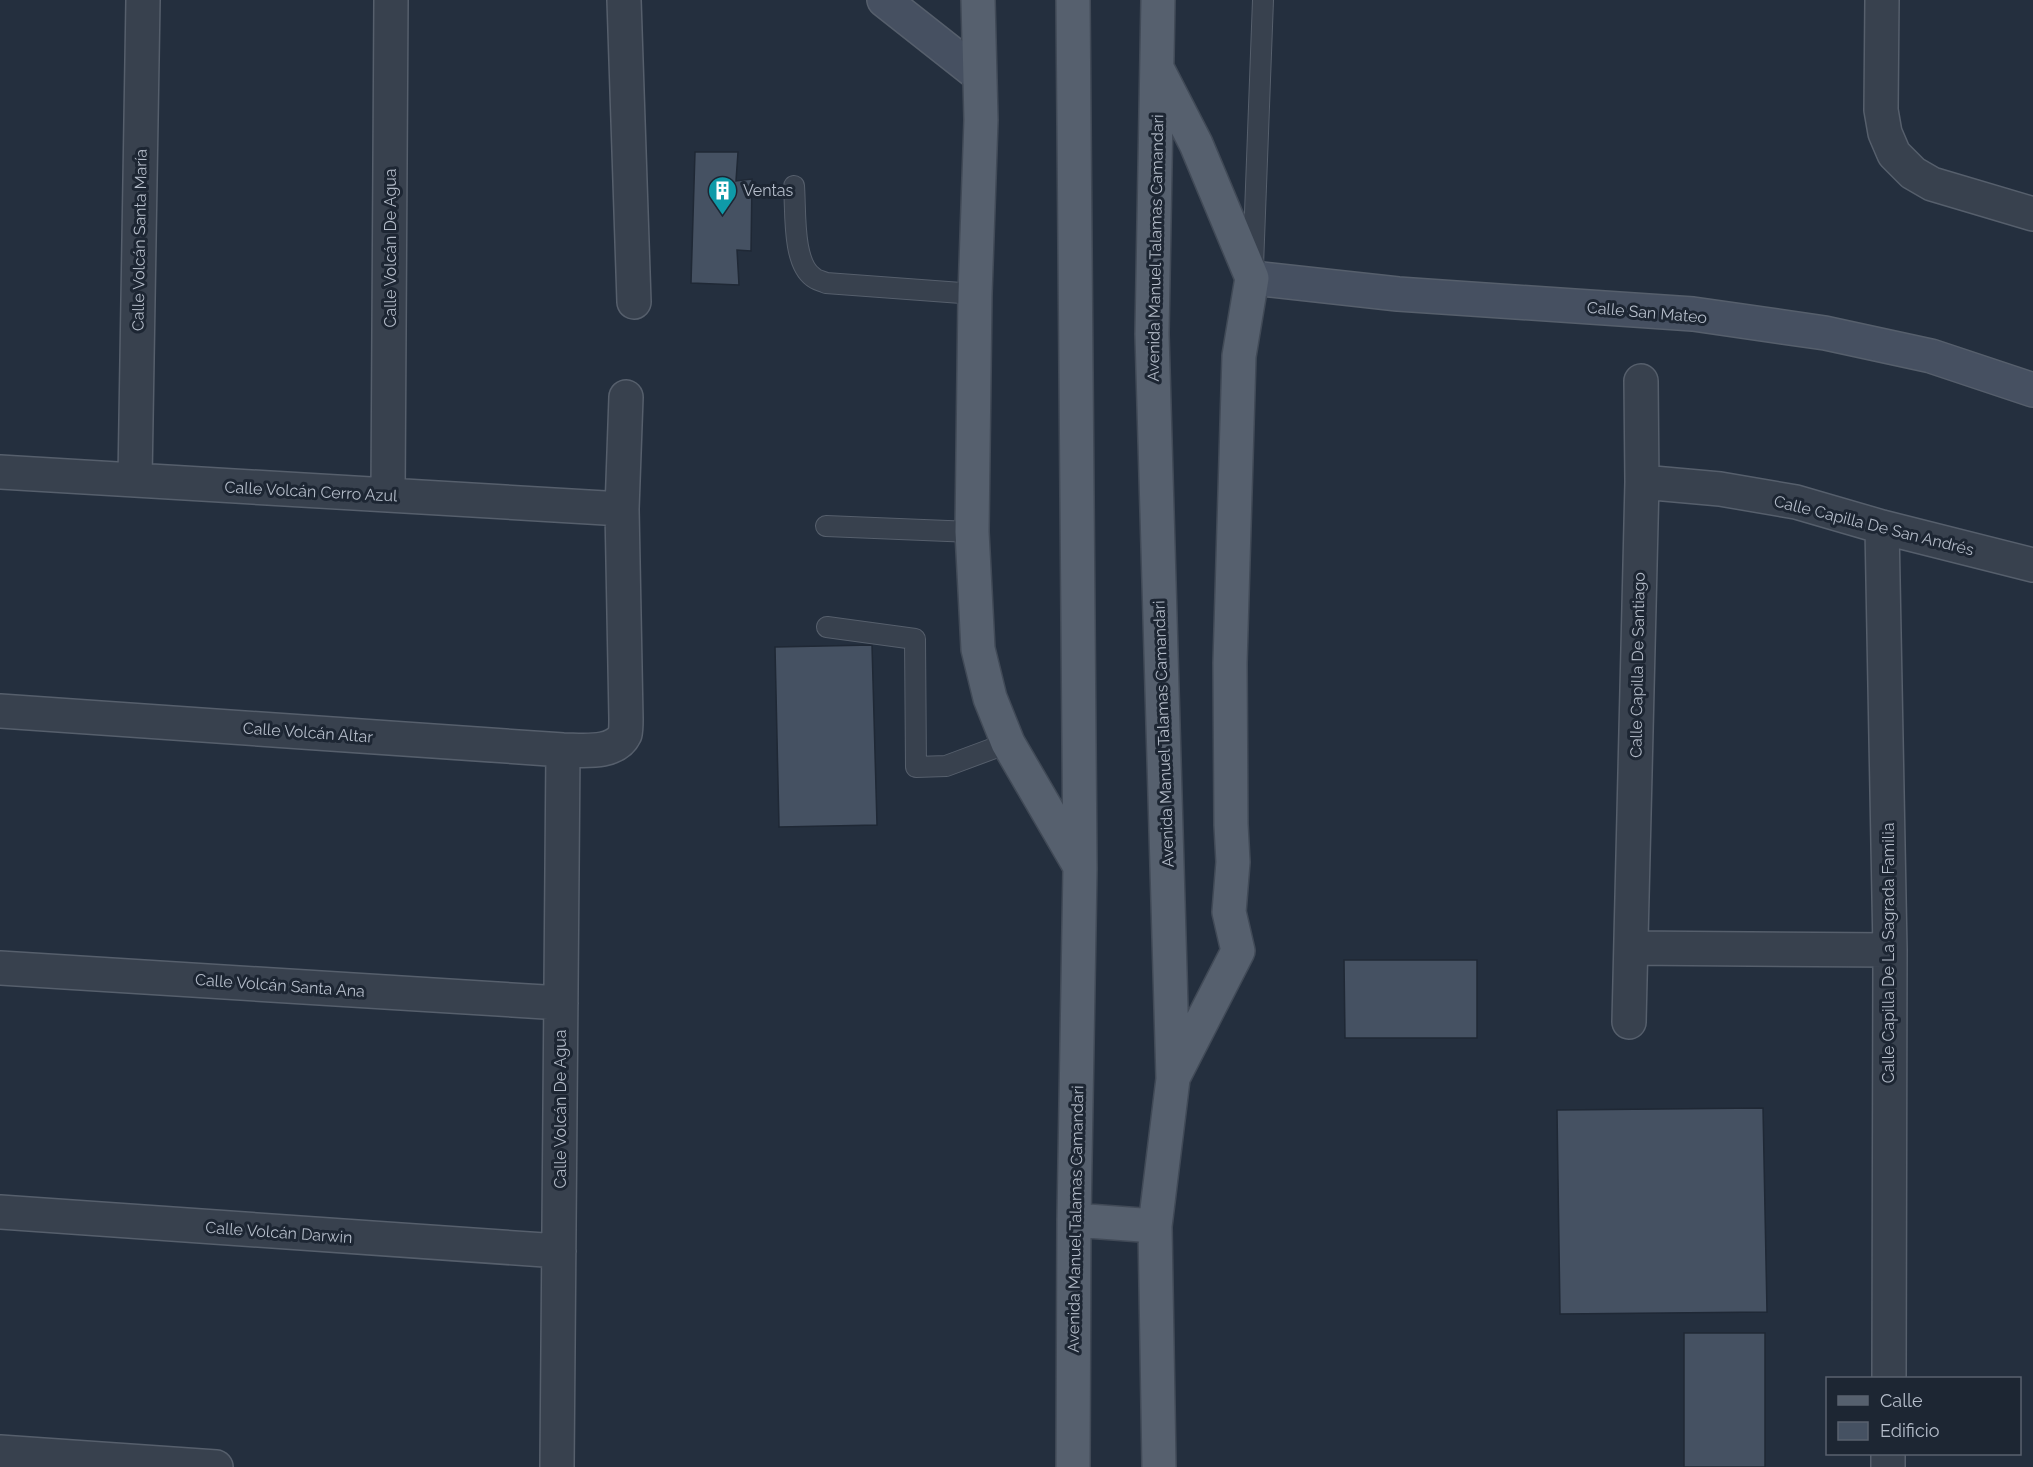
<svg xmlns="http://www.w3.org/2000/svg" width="2033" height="1467" viewBox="0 0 2033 1467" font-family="Raleway,sans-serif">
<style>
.building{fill:#455162;stroke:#1f2835;stroke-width:1.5}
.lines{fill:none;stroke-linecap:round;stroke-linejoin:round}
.lane-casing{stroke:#565f6c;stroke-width:22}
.street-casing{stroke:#565f6c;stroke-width:36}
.secondary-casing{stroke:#565f6c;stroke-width:36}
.primary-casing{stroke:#414a57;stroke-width:36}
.lane{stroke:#38414e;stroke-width:20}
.street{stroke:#38414e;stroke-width:33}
.secondary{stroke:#465061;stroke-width:33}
.primary{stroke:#56606e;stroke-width:33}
.labels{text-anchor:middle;stroke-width:6;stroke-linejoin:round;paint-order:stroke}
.poi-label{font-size:16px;fill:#b4bcc9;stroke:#1d2633;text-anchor:start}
.street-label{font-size:16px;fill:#b4bcc9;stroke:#1d2633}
</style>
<rect width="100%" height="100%" fill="#242f3e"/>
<!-- building -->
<path class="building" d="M695,152H738L736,181L752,179L751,251L737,250L739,285L691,283Z
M872,645L877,825L779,827L775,647Z
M1344,960H1477V1038H1345Z
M1763,1108L1767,1312L1560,1314L1557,1110Z
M1684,1333H1765V1467H1684Z"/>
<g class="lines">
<defs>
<path id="lane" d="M794,186C796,210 792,262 813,277C816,280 822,281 826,283L975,294
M1253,266L1263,0
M826,526L972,532
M827,627L915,639L916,767L946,766L1008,743"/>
<path id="street" d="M624,0L634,302
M1882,0L1881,110L1885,133L1894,154L1913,173L1932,184L2033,214
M0,472L622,509
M135,480L143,0
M1642,482L1720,489L1796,502L1882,527L2033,565
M388,495L391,0
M1882,527L1890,950L1889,1378
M0,711L563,750C582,750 615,755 625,734C626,730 626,723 626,719L622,509L626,397
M1631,948L1890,950
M0,968L561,1003
M1629,1022L1642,482L1641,381
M0,1212L559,1251
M0,1452L216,1467
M557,1467L563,750
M1888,1467V1454"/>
<path id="secondary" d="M884,0L979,75
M1252,278L1398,294L1693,314L1825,333L1931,356L2033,390"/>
<path id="primary" d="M978,0L981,120L975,294L972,532L978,649L990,698L1008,743L1079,865
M1158,0L1152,334L1173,1079L1155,1226L1159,1467
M1159,72L1196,144L1252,278L1239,356L1230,663L1231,825L1233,862L1229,912L1238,951L1175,1074
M1074,1220L1155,1226
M1073,1467L1074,1220L1080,868L1073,0"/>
</defs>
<!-- lane casing -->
<use href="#lane" class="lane-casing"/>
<!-- street casing -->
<use href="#street" class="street-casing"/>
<!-- secondary casing -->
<use href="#secondary" class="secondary-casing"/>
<!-- primary casing -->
<use href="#primary" class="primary-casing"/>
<!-- lane -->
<use href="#lane" class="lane"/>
<!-- street -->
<use href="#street" class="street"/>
<!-- secondary -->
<use href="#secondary" class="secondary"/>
<!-- primary -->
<use href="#primary" class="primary"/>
</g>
<!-- icons -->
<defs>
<symbol id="building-pin" viewBox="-11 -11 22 30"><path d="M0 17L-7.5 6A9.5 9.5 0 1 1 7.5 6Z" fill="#0f9aa8" stroke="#1d2633"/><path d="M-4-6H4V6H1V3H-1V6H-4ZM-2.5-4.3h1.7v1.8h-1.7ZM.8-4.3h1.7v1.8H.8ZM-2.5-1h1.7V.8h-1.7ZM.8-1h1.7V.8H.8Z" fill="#fff"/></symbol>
</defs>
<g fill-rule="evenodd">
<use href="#building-pin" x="706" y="174" width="33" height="45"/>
</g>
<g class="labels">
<!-- poi labels -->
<g class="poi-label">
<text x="743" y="196">Ventas</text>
</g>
<!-- street labels -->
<g class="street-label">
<text transform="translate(139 240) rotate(-89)" y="6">Calle Volcán Santa María</text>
<text transform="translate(390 248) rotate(-90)" y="6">Calle Volcán De Agua</text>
<text transform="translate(1155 248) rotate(-89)" y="6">Avenida Manuel Talamas Camandari</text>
<text transform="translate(1647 312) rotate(5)" y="6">Calle San Mateo</text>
<text transform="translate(311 491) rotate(3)" y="6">Calle Volcán Cerro Azul</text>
<text transform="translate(1874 525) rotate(14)" y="6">Calle Capilla De San Andrés</text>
<text transform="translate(1637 665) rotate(-89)" y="6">Calle Capilla De Santiago</text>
<text transform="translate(308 732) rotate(4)" y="6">Calle Volcán Altar</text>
<text transform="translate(1163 734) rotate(-92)" y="6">Avenida Manuel Talamas Camandari</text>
<text transform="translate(1888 953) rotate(-90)" y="6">Calle Capilla De La Sagrada Familia</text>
<text transform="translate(280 985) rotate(4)" y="6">Calle Volcán Santa Ana</text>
<text transform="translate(560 1109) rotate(-90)" y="6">Calle Volcán De Agua</text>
<text transform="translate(1075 1219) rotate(-89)" y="6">Avenida Manuel Talamas Camandari</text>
<text transform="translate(279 1232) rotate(4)" y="6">Calle Volcán Darwin</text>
</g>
</g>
<!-- legend -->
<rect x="1826" y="1377" width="195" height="78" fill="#1d2633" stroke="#59626f" stroke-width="1.5"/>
<rect x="1838" y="1396" width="30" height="9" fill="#56606e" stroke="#59626f" stroke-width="1.5"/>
<text x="1880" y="1407" font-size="18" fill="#b4bcc9">Calle</text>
<rect x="1838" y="1422" width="30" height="18" fill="#455162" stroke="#59626f" stroke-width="1.5"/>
<text x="1880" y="1437" font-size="18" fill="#b4bcc9">Edificio</text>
</svg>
